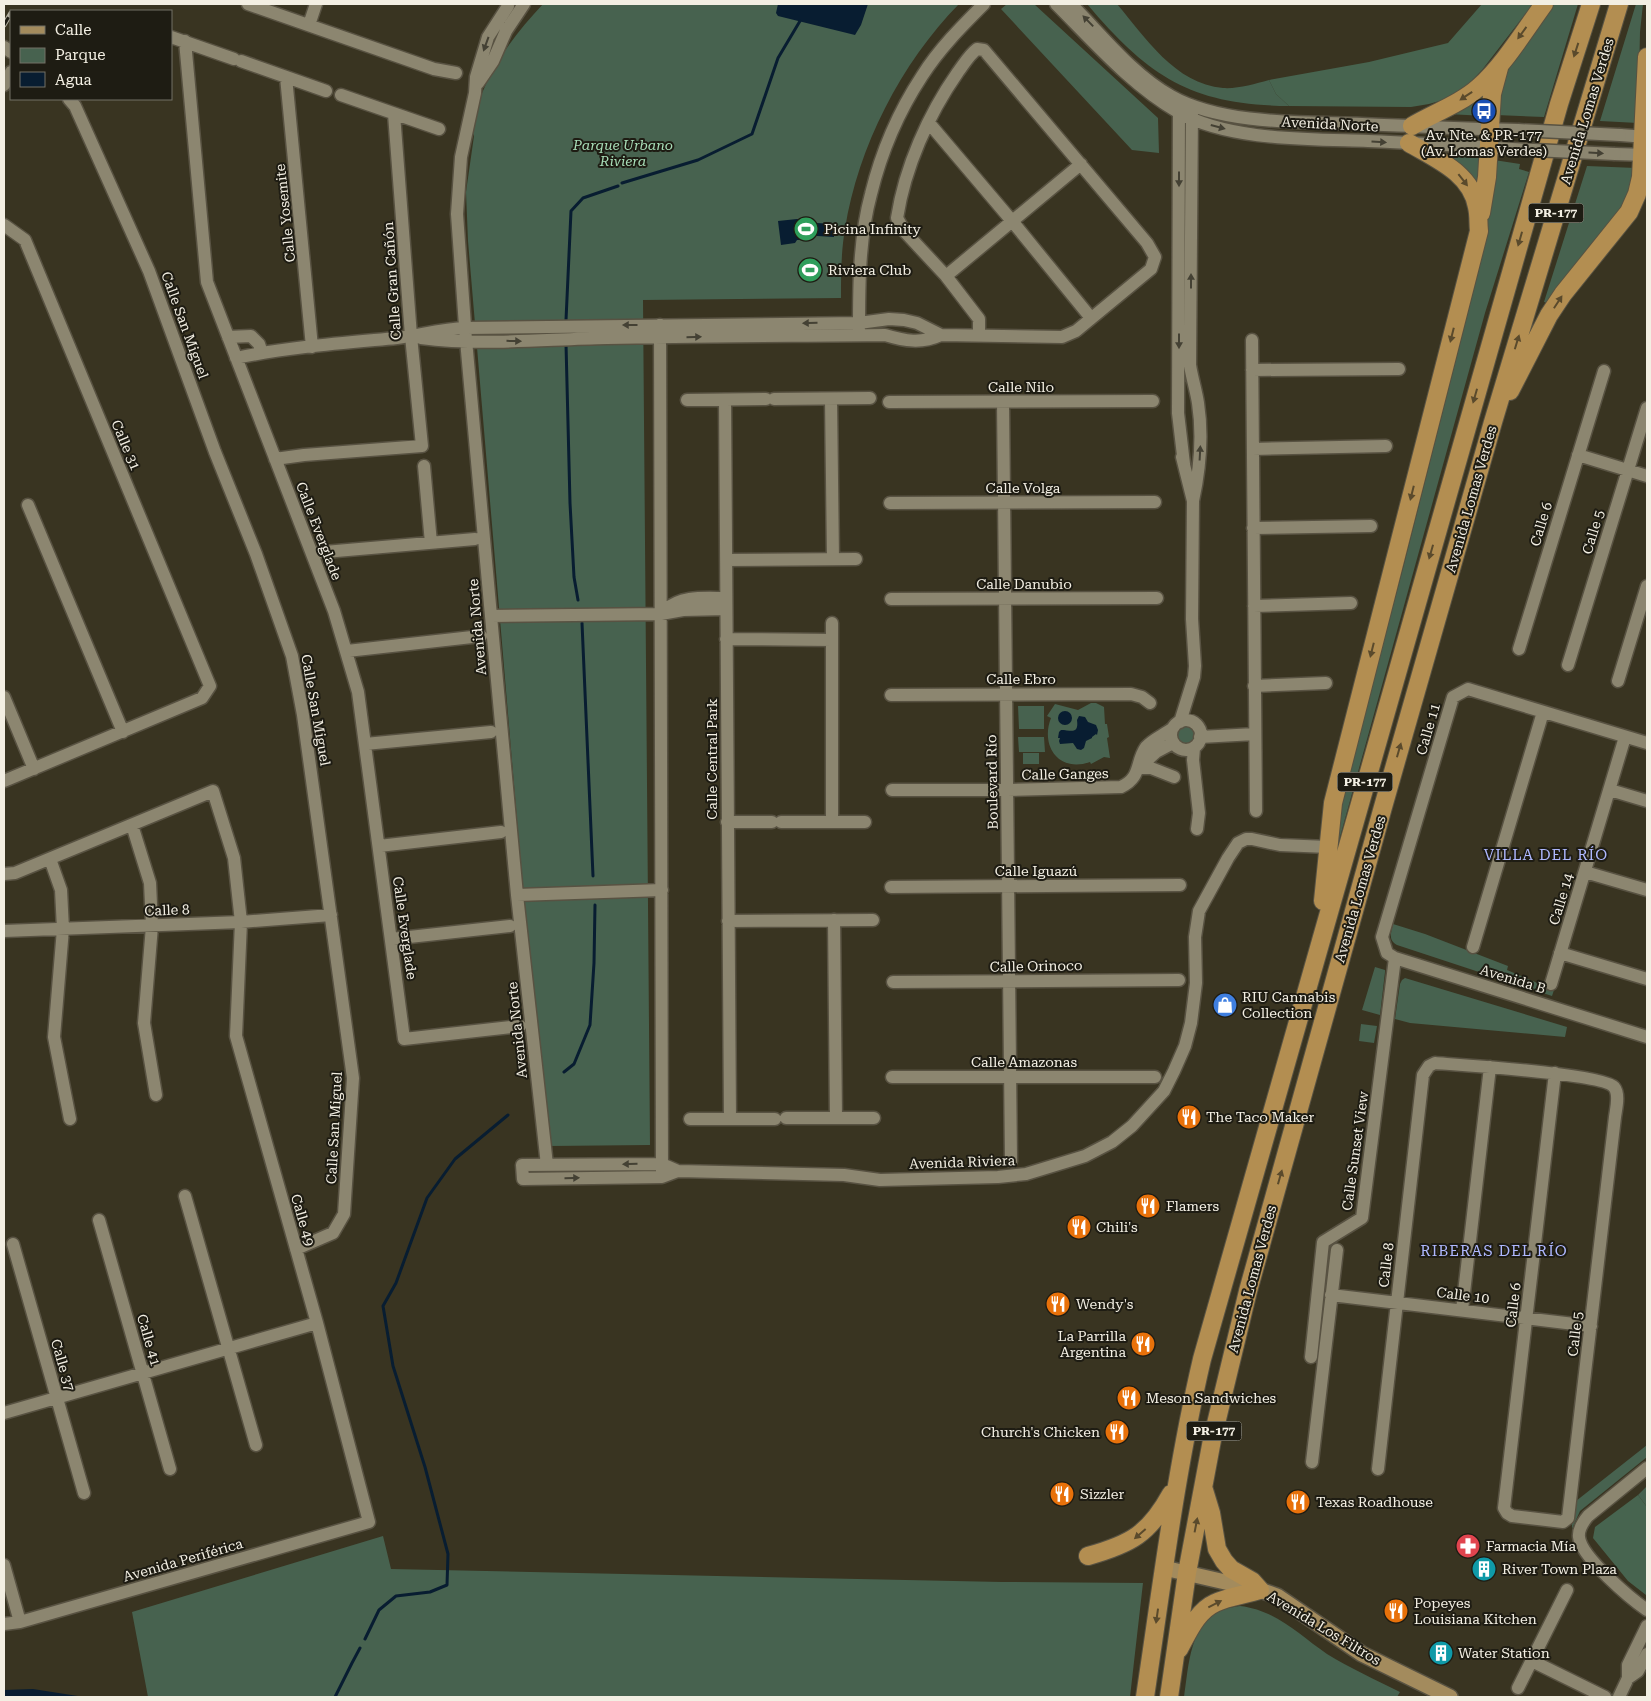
<svg xmlns="http://www.w3.org/2000/svg" width="1651" height="1701" viewBox="0 0 1651 1701" font-family="'Roboto Serif',serif">
<style>
.green{fill:#47624f}
.forest{fill:#47644f}
.water{fill:#081d31}
.lines{fill:none;stroke-linecap:round;stroke-linejoin:round}
.stream{stroke:#081d31;stroke-width:3}
.minor-casing{stroke:#585242;stroke-width:15}
.major-casing{stroke:#585242;stroke-width:18}
.highway-casing{stroke:#585242;stroke-width:20}
.minor{stroke:#8c8670;stroke-width:12}
.major{stroke:#a38b5d;stroke-width:15}
.highway{stroke:#b38e51;stroke-width:18}
.rail-casing{stroke:#b4b0a1;stroke-width:5}
.rail{stroke:#1e1c13;stroke-width:3;stroke-dasharray:9;stroke-linecap:butt}
.minor-bridge-casing{stroke:#585242;stroke-width:15;stroke-linecap:butt}
.minor-bridge{stroke:#8c8670;stroke-width:12}
.oneway{fill:#444134}
.oneway2{fill:#5a4a2c}
.labels{text-anchor:middle;stroke-width:4;stroke-linejoin:round;paint-order:stroke}
.shield{fill:#1e1c13;stroke:#b3b0a5;stroke-width:1}
.shield-label{font-size:12px;font-weight:bold;fill:#f3efe3}
.street-label{font-size:14px;fill:#f3efe3;stroke:#1e1c13}
.poi-label{font-size:14px;fill:#f3efe3;stroke:#1e1c13;text-anchor:start}
.park-label{font-size:14px;font-style:italic;fill:#a8deb8;stroke:#1e1c13}
.neighbourhood-label{font-size:15px;letter-spacing:1px;fill:#afb8ff;stroke:#1e1c13}
</style>
<rect width="100%" height="100%" fill="#393421"/>
<!-- green -->
<path class="green" d="M543,4H959C901,63 858,147 845,229C841,252 841,275 841,298L643,300L650,1145L549,1146L529,962L468,241L466,192L474,136C470,127 474,120 476,111C488,69 514,35 543,4Z
M1007,4H1034L1158,118L1159,153L1132,150L1001,9Z
M1087,4H1117C1145,37 1175,84 1223,88C1238,89 1254,84 1269,80L1276,94L1289,106C1191,105 1149,77 1087,4Z
M1552,4H1578L1544,117L1496,115L1500,79Z
M1636,4H1643L1640,32L1638,123L1600,121Z
M1489,85L1486,116L1447,114Z
M1441,155L1482,156L1481,199Z
M1494,160L1520,164L1519,169L1529,172L1485,313L1335,855L1341,803L1402,572L1482,257L1491,198Z
M1587,166L1636,168L1625,202L1616,218L1548,303L1544,302Z
M1091,703H1096L1104,707L1105,724H1107L1109,737L1107,738L1110,758L1104,757L1091,764L1090,762C1059,773 1040,746 1051,718L1047,716L1055,704L1078,710Z
M1018,706H1044V729H1019Z
M1175 736a10 10 0 1 1 20 0a10 10 0 1 1-20 0Z
M1018,737H1044L1045,752H1019Z
M1023,753H1039V764H1023Z
M1393,924L1425,934L1508,966L1507,970L1554,990L1552,996L1397,945C1388,940 1391,933 1393,924Z
M1375,967L1385,970V972L1380,1015L1362,1010Z
M1405,978L1567,1027L1565,1037L1410,1023L1395,1019L1400,984L1402,980Z
M1361,1024L1377,1026L1374,1043L1359,1041Z
M1647,1445V1457L1580,1511L1572,1529V1523L1576,1512V1501Z
M1647,1486V1507L1638,1495Z
M383,1536L391,1569L1002,1582L1143,1583L1130,1697H148L132,1612Z
M1240,1606C1276,1610 1299,1635 1327,1654C1350,1668 1376,1680 1400,1692L1397,1697H1184C1189,1666 1189,1621 1225,1609C1230,1607 1235,1607 1240,1606Z"/>
<!-- forest -->
<path class="forest" d="M1482,4H1533L1482,70L1466,87L1443,100L1429,104L1411,107L1289,106L1276,94L1269,80L1369,62L1448,43Z
M1638,1495L1647,1507L1646,1595L1628,1581L1593,1538L1595,1527Z"/>
<!-- water -->
<path class="water" d="M778,4H868L861,25L855,35L778,16L776,13Z
M797,219L817,223L834,224V237L801,235V240H797L795,243L781,245L778,221Z
M1058 718a7 7 0 1 1 14 0a7 7 0 1 1-14 0Z
M1079,716L1085,717L1088,722L1096,725L1098,730L1097,735L1096,734L1092,737V738L1086,741L1084,748L1081,750L1077,749L1073,743L1060,744L1059,741L1060,738H1058L1059,732L1061,730C1071,730 1079,735 1077,720Z
M33,1689L84,1697H4V1690Z"/>
<g class="lines">
<!-- stream -->
<path class="stream" d="M622,183L698,160L752,134L778,58L800,21
M566,320L571,211L583,198L618,186
M566,344L570,503L574,577L578,600
M582,623L593,876
M564,1072L574,1064L590,1025L594,963L595,905
M365,1639L379,1610L396,1596L430,1592L447,1585L448,1554L425,1467L393,1366L383,1306L396,1283L427,1198L455,1159L508,1115
M335,1697L352,1663L360,1648"/>
<defs>
<path id="minor" d="M248,4L434,69L456,73
M1056,4C1094,42 1131,85 1178,112C1229,141 1310,139 1368,141C1416,143 1464,146 1512,149
M1071,4C1102,35 1132,74 1171,96C1222,125 1304,122 1362,124C1414,126 1466,129 1518,130
M508,6L488,37L476,77L475,93L461,157L457,214L466,340L491,616L517,895L547,1165
M309,25L316,4
M171,37L234,59
M185,41L207,282L334,611L358,692L404,1039L520,1026
M4,47L11,52
M241,61L326,91
M286,77L312,347
M478,83L493,61L506,31L524,4
M4,85L11,72
M341,95L439,129
M69,99L75,106L149,271L215,452L256,554L292,656L303,715L353,1078L344,1214L333,1233L296,1249
M1179,105L1178,413L1184,464
M1192,110L1190,365C1192,378 1196,390 1198,403C1203,436 1200,469 1193,501
M929,123L1012,221L1091,318
M1620,135L1647,137
M1615,154L1647,155
M4,225L25,240L210,686L202,698L4,781
M946,276L1081,164
M660,325L662,1172
M859,330C859,286 859,238 871,194C881,153 899,111 922,76C939,49 962,26 984,4
M228,337L251,336L259,344L262,353
M421,338C482,346 545,339 607,338C700,336 792,336 885,335C905,341 921,344 941,335
M1252,340L1256,811
M236,358C289,347 344,343 397,338C420,335 442,329 466,328L859,323L889,319L904,320L917,323L941,335L1062,337L1076,331L1151,269L1155,257L1147,243L984,50L977,49C969,55 964,64 958,72C928,115 905,167 897,218L905,232L946,276L979,319V335
M1252,370L1399,369
M774,399L870,398
M831,399L833,559
M687,400L766,399
M725,400L730,1119
M889,402L1153,401
M1003,402L1011,1161
M1253,449L1386,446
M1578,455L1647,476
M275,459L304,455L422,446L411,336L394,114
M424,466L431,543
M890,503L1155,502
M28,505L123,732
M1253,528L1371,526
M313,553L475,539
M726,560L856,559
M891,599L1157,598
M1254,606L1351,603
M665,610C682,595 705,598 726,598
M491,616L661,614L683,610L726,609
M832,623V822
M726,639L832,640
M1519,649L1604,371
M347,651L481,636
M1568,665L1647,408
M1618,681L1647,586
M1254,686L1326,683
M891,695L1131,694L1142,697L1150,703
M4,697L34,769
M1171 735a15 15 0 1 1 30 0a15 15 0 1 1-30 0Z
M1180,722L1194,677L1195,666L1192,619L1193,501L1182,457
M1200,737L1255,734
M1647,743L1468,689L1453,697L1382,937L1387,953L1395,958L1647,1037
M365,744L491,732
M1194,748L1193,760L1199,813L1197,829
M1141,766L1156,752L1173,743
M1139,768H1151L1174,777
M892,790H1007L1121,787C1142,777 1135,763 1146,747C1153,739 1164,735 1173,728
M1610,790L1647,801
M727,822H772
M781,822H865
M132,825L150,883L152,926L144,1023L156,1095
M379,846L501,832
M50,859L61,890L63,929L54,1037L70,1119
M1585,872L1647,890
M4,874L15,873L213,791L234,858L241,922L236,1036L317,1323L369,1522L20,1622L4,1624
M891,887L1180,885
M517,895L662,890
M834,920L836,1118
M728,921L873,920
M4,931L241,922L331,915
M391,939L510,926
M1473,947L1543,712
M1560,953L1647,979
M893,982L1179,980
M1551,984L1625,737
M892,1077H1155
M786,1118H874
M690,1119H775
M678,1171L662,1164L522,1165L523,1179L662,1177L678,1171L844,1175L880,1180L998,1177L1026,1174L1085,1156L1112,1142L1132,1126L1164,1091L1174,1071L1185,1046L1191,1023L1196,983L1195,937L1199,911L1228,858L1238,843L1246,839H1252L1280,845L1328,847
M185,1196L256,1445
M99,1220L170,1469
M13,1244L84,1493
M1331,1295L1591,1326
M1462,1310L1490,1067
M1311,1357L1323,1242L1362,1218L1395,958
M4,1413L317,1323
M1312,1462L1337,1250
M1647,1468L1588,1516C1583,1522 1578,1529 1579,1537C1581,1557 1631,1599 1647,1610
M1378,1469L1423,1075L1429,1066L1435,1063C1460,1065 1603,1074 1614,1087C1620,1094 1616,1109 1615,1117L1568,1518L1563,1522L1512,1516L1507,1513L1504,1508L1555,1073
M4,1565L20,1622
M1532,1661L1605,1697
M1628,1678L1638,1671L1647,1654
M1518,1688L1567,1590
M1619,1697L1628,1678V1665L1647,1626"/>
<path id="major" d="M1164,1568L1260,1590L1277,1596L1362,1654L1450,1697"/>
<path id="highway" d="M1412,126C1434,113 1460,104 1479,87C1503,66 1525,30 1544,4
M1481,213L1487,177L1492,94L1499,68
M1510,391L1549,315L1563,294L1629,212L1637,194L1641,177L1647,57
M1323,901L1333,803L1479,231C1478,223 1479,215 1477,207C1471,173 1436,159 1409,143
M1088,1556C1131,1544 1149,1534 1171,1494
M1179,1649C1188,1633 1197,1611 1215,1603C1229,1596 1245,1595 1260,1590L1252,1581L1231,1569L1224,1561L1217,1549L1211,1513L1204,1490
M1145,1697C1162,1584 1176,1470 1202,1359L1559,104L1591,4
M1169,1697L1187,1573L1212,1440L1248,1291L1383,807L1493,422L1619,4"/>
</defs>
<!-- minor casing -->
<use href="#minor" class="minor-casing"/>
<!-- major casing -->
<use href="#major" class="major-casing"/>
<!-- highway casing -->
<use href="#highway" class="highway-casing"/>
<!-- minor -->
<use href="#minor" class="minor"/>
<!-- major -->
<use href="#major" class="major"/>
<!-- highway -->
<use href="#highway" class="highway"/>
<defs>
<path id="rail" d="M4,25L11,13"/>
</defs>
<!-- rail casing -->
<use href="#rail" class="rail-casing"/>
<!-- rail -->
<use href="#rail" class="rail"/>
<defs>
<path id="minor-bridge" d="M1518,130L1620,135
M1512,149L1615,154"/>
</defs>
<!-- minor-bridge casing -->
<use href="#minor-bridge" class="minor-bridge-casing"/>
<!-- minor-bridge -->
<use href="#minor-bridge" class="minor-bridge"/>
</g>
<!-- one-way arrows -->
<defs><path id="oneway-solid" d="M-6-.8H1V-3.2L6.5 0L1 3.2V.8H-6Z" transform="scale(1.25)"/></defs>
<g class="oneway">
<use href="#oneway-solid" transform="translate(1088 21) rotate(-134)"/>
<use href="#oneway-solid" transform="translate(486 44) rotate(110)"/>
<use href="#oneway-solid" transform="translate(1218 127) rotate(15)"/>
<use href="#oneway-solid" transform="translate(1379 142) rotate(3)"/>
<use href="#oneway-solid" transform="translate(1596 153) rotate(3)"/>
<use href="#oneway-solid" transform="translate(1179 179) rotate(90)"/>
<use href="#oneway-solid" transform="translate(1191 281) rotate(-90)"/>
<use href="#oneway-solid" transform="translate(810 323) rotate(179)"/>
<use href="#oneway-solid" transform="translate(630 325) rotate(180)"/>
<use href="#oneway-solid" transform="translate(694 337) rotate(-1)"/>
<use href="#oneway-solid" transform="translate(514 341) rotate(1)"/>
<use href="#oneway-solid" transform="translate(1179 341) rotate(90)"/>
<use href="#oneway-solid" transform="translate(1200 453) rotate(-87)"/>
<use href="#oneway-solid" transform="translate(630 1164) rotate(179)"/>
<use href="#oneway-solid" transform="translate(572 1178) rotate(-1)"/>
</g>
<g class="oneway2">
<use href="#oneway-solid" transform="translate(1522 33) rotate(126)"/>
<use href="#oneway-solid" transform="translate(1576 50) rotate(108)"/>
<use href="#oneway-solid" transform="translate(1466 96) rotate(146)"/>
<use href="#oneway-solid" transform="translate(1463 180) rotate(52)"/>
<use href="#oneway-solid" transform="translate(1520 239) rotate(106)"/>
<use href="#oneway-solid" transform="translate(1558 302) rotate(-57)"/>
<use href="#oneway-solid" transform="translate(1452 335) rotate(104)"/>
<use href="#oneway-solid" transform="translate(1517 342) rotate(-73)"/>
<use href="#oneway-solid" transform="translate(1475 396) rotate(106)"/>
<use href="#oneway-solid" transform="translate(1412 493) rotate(104)"/>
<use href="#oneway-solid" transform="translate(1431 552) rotate(106)"/>
<use href="#oneway-solid" transform="translate(1372 650) rotate(104)"/>
<use href="#oneway-solid" transform="translate(1399 750) rotate(-74)"/>
<use href="#oneway-solid" transform="translate(1280 1177) rotate(-74)"/>
<use href="#oneway-solid" transform="translate(1196 1525) rotate(-79)"/>
<use href="#oneway-solid" transform="translate(1140 1534) rotate(139)"/>
<use href="#oneway-solid" transform="translate(1215 1604) rotate(-27)"/>
<use href="#oneway-solid" transform="translate(1157 1616) rotate(98)"/>
</g>
<!-- icons -->
<defs>
<symbol id="bus-disc" viewBox="-11 -11 22 22"><circle r="9.5" fill="#1a4fb4" stroke="#1e1c13"/><path d="M-5-6H5V4H4V6H2V4H-2V6H-4V4H-5ZM-3.5-4V0h7V-4ZM-3.5 1.2v1.5H-2V1.2ZM2 1.2v1.5H3.5V1.2Z" fill="#fff"/></symbol>
<symbol id="stadium-disc" viewBox="-11 -11 22 22"><circle r="9.5" fill="#2e9e5b" stroke="#1e1c13"/><path d="M0-5a6.5 5 0 1 0 0 10a6.5 5 0 1 0 0-10ZM-3.5-1.8h7v3.6h-7Z" fill="#fff"/></symbol>
<symbol id="shop-disc" viewBox="-11 -11 22 22"><circle r="9.5" fill="#3f7fe0" stroke="#1e1c13"/><path d="M-5-2.5h2.3a2.7 3.5 0 0 1 5.4 0H5L5.5 6h-11ZM-1.5-2.5h3a1.5 2.3 0 0 0-3 0Z" fill="#fff"/></symbol>
<symbol id="restaurant-disc" viewBox="-11 -11 22 22"><circle r="9.5" fill="#e8710a" stroke="#1e1c13"/><path d="M-5-6h1v4h1v-4h1v4h1v-4h1v5L-1.5 .5V6h-2V.5L-5-1ZM5-6V6H3V1.5H1.5Q1.5-4 5-6Z" fill="#fff"/></symbol>
<symbol id="pharmacy-disc" viewBox="-11 -11 22 22"><circle r="9.5" fill="#e0444e" stroke="#1e1c13"/><path d="M-2-6h4v4h4v4h-4v4h-4v-4h-4v-4h4Z" fill="#fff"/></symbol>
<symbol id="building-disc" viewBox="-11 -11 22 22"><circle r="9.5" fill="#0f9aa8" stroke="#1e1c13"/><path d="M-4-6H4V6H1V3H-1V6H-4ZM-2.5-4.3h1.7v1.8h-1.7ZM.8-4.3h1.7v1.8H.8ZM-2.5-1h1.7V.8h-1.7ZM.8-1h1.7V.8H.8Z" fill="#fff"/></symbol>
</defs>
<g fill-rule="evenodd">
<use href="#bus-disc" x="1470" y="97" width="28" height="28"/>
<use href="#stadium-disc" x="792" y="215" width="28" height="28"/>
<use href="#stadium-disc" x="796" y="256" width="28" height="28"/>
<use href="#shop-disc" x="1211" y="991" width="28" height="28"/>
<use href="#restaurant-disc" x="1175" y="1103" width="28" height="28"/>
<use href="#restaurant-disc" x="1134" y="1192" width="28" height="28"/>
<use href="#restaurant-disc" x="1065" y="1213" width="28" height="28"/>
<use href="#restaurant-disc" x="1044" y="1290" width="28" height="28"/>
<use href="#restaurant-disc" x="1129" y="1330" width="28" height="28"/>
<use href="#restaurant-disc" x="1115" y="1384" width="28" height="28"/>
<use href="#restaurant-disc" x="1103" y="1418" width="28" height="28"/>
<use href="#restaurant-disc" x="1048" y="1480" width="28" height="28"/>
<use href="#restaurant-disc" x="1284" y="1488" width="28" height="28"/>
<use href="#pharmacy-disc" x="1454" y="1532" width="28" height="28"/>
<use href="#building-disc" x="1470" y="1555" width="28" height="28"/>
<use href="#restaurant-disc" x="1382" y="1597" width="28" height="28"/>
<use href="#building-disc" x="1427" y="1639" width="28" height="28"/>
</g>
<g class="labels">
<!-- shield labels -->
<g class="shield">
<rect x="1528.5" y="203.5" width="55" height="19" rx="4"/>
<rect x="1337.5" y="772.5" width="55" height="19" rx="4"/>
<rect x="1186.5" y="1421.5" width="55" height="19" rx="4"/>
</g>
<g class="shield-label">
<text x="1556" y="217">PR-177</text>
<text x="1365" y="786">PR-177</text>
<text x="1214" y="1435">PR-177</text>
</g>
<!-- street labels -->
<g class="street-label">
<text transform="translate(1587 111) rotate(-73)" y="5">Avenida Lomas Verdes</text>
<text transform="translate(1330 124) rotate(3)" y="5">Avenida Norte</text>
<text transform="translate(285 213) rotate(-96)" y="5">Calle Yosemite</text>
<text transform="translate(392 281) rotate(-94)" y="5">Calle Gran Cañón</text>
<text transform="translate(185 325) rotate(70)" y="5">Calle San Miguel</text>
<text x="1021" y="392">Calle Nilo</text>
<text transform="translate(126 445) rotate(67)" y="5">Calle 31</text>
<text x="1023" y="493">Calle Volga</text>
<text transform="translate(1471 499) rotate(-74)" y="5">Avenida Lomas Verdes</text>
<text transform="translate(1541 524) rotate(-73)" y="5">Calle 6</text>
<text transform="translate(319 531) rotate(69)" y="5">Calle Everglade</text>
<text transform="translate(1593 532) rotate(-73)" y="5">Calle 5</text>
<text x="1024" y="589">Calle Danubio</text>
<text transform="translate(477 627) rotate(-95)" y="5">Avenida Norte</text>
<text x="1021" y="684">Calle Ebro</text>
<text transform="translate(316 710) rotate(80)" y="5">Calle San Miguel</text>
<text transform="translate(1428 729) rotate(-74)" y="5">Calle 11</text>
<text transform="translate(712 759) rotate(-90)" y="5">Calle Central Park</text>
<text transform="translate(1065 774) rotate(-1)" y="5">Calle Ganges</text>
<text transform="translate(992 782) rotate(-91)" y="5">Boulevard Río</text>
<text x="1036" y="876">Calle Iguazú</text>
<text transform="translate(1360 889) rotate(-74)" y="5">Avenida Lomas Verdes</text>
<text transform="translate(1561 899) rotate(-73)" y="5">Calle 14</text>
<text transform="translate(167 910) rotate(-2)" y="5">Calle 8</text>
<text transform="translate(405 928) rotate(82)" y="5">Calle Everglade</text>
<text transform="translate(1036 966) rotate(-1)" y="5">Calle Orinoco</text>
<text transform="translate(1513 979) rotate(17)" y="5">Avenida B</text>
<text transform="translate(517 1030) rotate(-96)" y="5">Avenida Norte</text>
<text x="1024" y="1067">Calle Amazonas</text>
<text transform="translate(334 1128) rotate(-87)" y="5">Calle San Miguel</text>
<text transform="translate(1355 1151) rotate(-82)" y="5">Calle Sunset View</text>
<text transform="translate(962 1162) rotate(-2)" y="5">Avenida Riviera</text>
<text transform="translate(303 1220) rotate(74)" y="5">Calle 49</text>
<text transform="translate(1386 1265) rotate(-83)" y="5">Calle 8</text>
<text transform="translate(1252 1279) rotate(-75)" y="5">Avenida Lomas Verdes</text>
<text transform="translate(1463 1295) rotate(7)" y="5">Calle 10</text>
<text transform="translate(1513 1305) rotate(-83)" y="5">Calle 6</text>
<text transform="translate(1575 1334) rotate(-83)" y="5">Calle 5</text>
<text transform="translate(149 1340) rotate(74)" y="5">Calle 41</text>
<text transform="translate(63 1365) rotate(74)" y="5">Calle 37</text>
<text transform="translate(183 1560) rotate(-16)" y="5">Avenida Periférica</text>
<text transform="translate(1324 1628) rotate(31)" y="5">Avenida Los Filtros</text>
</g>
<!-- poi labels -->
<g class="poi-label">
<text x="1484" y="140" text-anchor="middle">Av. Nte. &amp; PR-177<tspan x="1484" dy="16">(Av. Lomas Verdes)</tspan></text>
<text x="824" y="234">Picina Infinity</text>
<text x="828" y="275">Riviera Club</text>
<text x="1242" y="1002">RIU Cannabis<tspan x="1242" dy="16">Collection</tspan></text>
<text x="1206" y="1122">The Taco Maker</text>
<text x="1166" y="1211">Flamers</text>
<text x="1096" y="1232">Chili's</text>
<text x="1076" y="1309">Wendy's</text>
<text x="1126" y="1341" text-anchor="end">La Parrilla<tspan x="1126" dy="16">Argentina</tspan></text>
<text x="1146" y="1403">Meson Sandwiches</text>
<text x="1100" y="1437" text-anchor="end">Church's Chicken</text>
<text x="1080" y="1499">Sizzler</text>
<text x="1316" y="1507">Texas Roadhouse</text>
<text x="1486" y="1551">Farmacia Mía</text>
<text x="1502" y="1574">River Town Plaza</text>
<text x="1414" y="1608">Popeyes<tspan x="1414" dy="16">Louisiana Kitchen</tspan></text>
<text x="1458" y="1658">Water Station</text>
</g>
<!-- park labels -->
<g class="park-label">
<text x="623" y="150">Parque Urbano<tspan x="623" dy="16">Riviera</tspan></text>
</g>
<!-- neighbourhood labels -->
<g class="neighbourhood-label">
<text x="1546" y="860">VILLA DEL RÍO</text>
<text x="1494" y="1256">RIBERAS DEL RÍO</text>
</g>
</g>
<!-- border -->
<rect width="1651" height="1701" fill="none" stroke="#f3efe3" stroke-width="10"/>
<!-- legend -->
<rect x="10" y="10" width="162" height="90" fill="#1e1c13" stroke="#737066"/>
<rect x="20" y="26" width="25" height="8" fill="#a38b5d" stroke="#737066"/>
<text x="55" y="35" font-size="15" fill="#f3efe3">Calle</text>
<rect x="20" y="48" width="25" height="15" fill="#47624f" stroke="#737066"/>
<text x="55" y="60" font-size="15" fill="#f3efe3">Parque</text>
<rect x="20" y="72" width="25" height="15" fill="#081d31" stroke="#737066"/>
<text x="55" y="85" font-size="15" fill="#f3efe3">Agua</text>
</svg>
